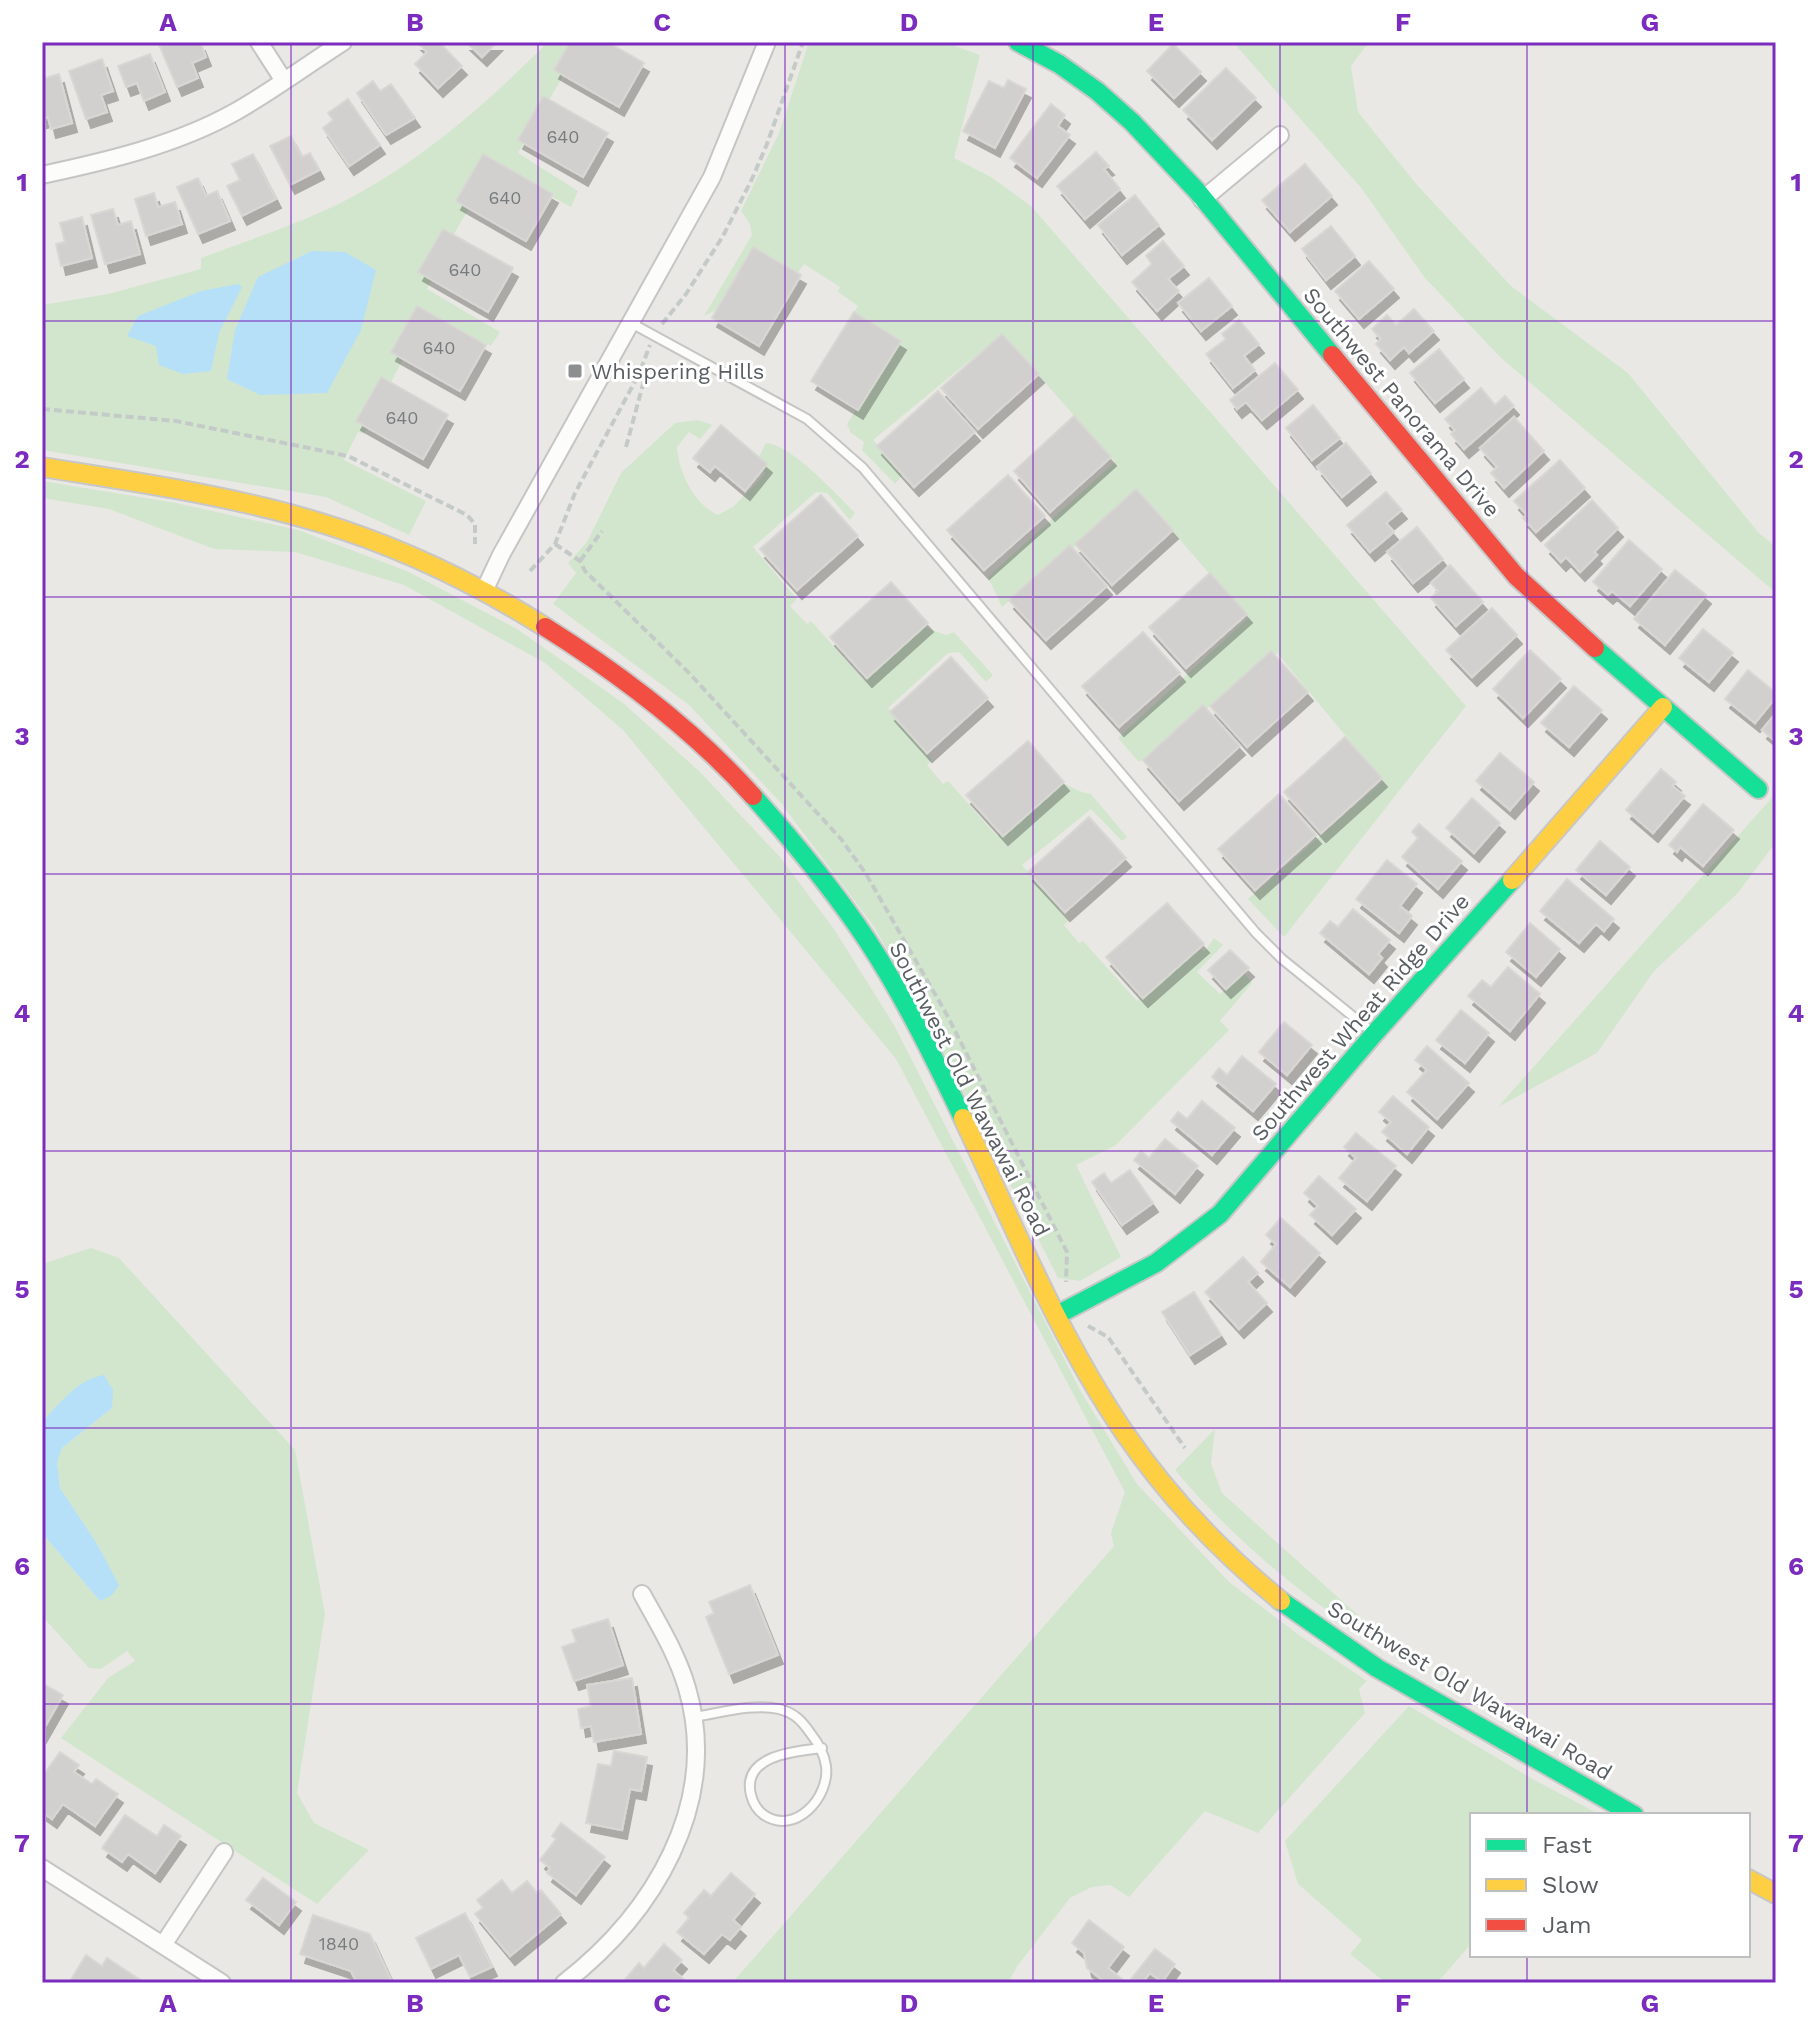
<svg xmlns="http://www.w3.org/2000/svg" width="1818" height="2025" viewBox="0 0 1818 2025" font-family="'Work Sans',sans-serif">
<style>
.green{fill:#d2e6ce}
.water{fill:#b5e0f7}
.building{fill:#d1d0ce;stroke:#d9d7d3;stroke-width:2;filter:url(#shadow)}
.lines{fill:none;stroke-linecap:round;stroke-linejoin:round}
.lane-casing{stroke:#c5c5c4;stroke-width:12}
.street-casing{stroke:#c5c5c4;stroke-width:20}
.fast-casing{stroke:#c7c7c7;stroke-width:22}
.slow-casing{stroke:#c7c7c7;stroke-width:22}
.jam-casing{stroke:#c7c7c7;stroke-width:22}
.path{stroke:#c4cac7;stroke-width:4;stroke-dasharray:8 4;stroke-linecap:butt}
.lane{stroke:#fcfcfb;stroke-width:8}
.street{stroke:#fcfcfb;stroke-width:16}
.fast{stroke:#16e098;stroke-width:18}
.slow{stroke:#ffcf43;stroke-width:18}
.jam{stroke:#f24e42;stroke-width:18}
.grid{fill:none;stroke:#7b2cbf;stroke-width:2;stroke-opacity:0.55}
.poi-dot{fill:#8c8e90;stroke:#fff;stroke-width:3}
.labels{text-anchor:middle;stroke-width:6;stroke-linejoin:round;paint-order:stroke}
.number-label{font-size:18px;fill:#787c7e}
.poi-label{font-size:22px;fill:#595e62;stroke:#fff;text-anchor:start}
.street-label{font-size:22px;fill:#595e62;stroke:#fff}
.neatline{fill:none;stroke:#7b2cbf;stroke-width:3}
.grid-label{font-size:26px;text-anchor:middle;font-weight:bold;fill:#7b2cbf}
</style>
<defs>
<filter id="shadow"><feDropShadow dx="5" dy="9" stdDeviation="0" flood-color="#0004"/></filter>
</defs>
<rect width="100%" height="100%" fill="#eae8e4"/>
<!-- green -->
<path class="green" d="M548,42H583L518,153L578,191L571,207L494,166L458,227L427,289L500,332L491,346L426,315L364,434L358,432L344,460L426,501L409,535L326,497L42,450V305L108,294L201,269V258C251,239 303,223 350,198C425,158 488,102 548,42Z
M809,42H944L980,55L954,158L991,177L1031,206L1466,706L1284,937L1248,899L1383,781L1277,653L1139,762L1118,738L1248,618L1139,493L1002,607L988,577L1115,462L1002,334L873,440L903,475L895,484L862,450L864,442L851,433L847,424L900,341L854,312L858,306L838,292L840,287L804,264L798,273L760,251L750,253L716,310L704,316L752,235L750,224L741,211L779,133Z
M1233,42H1369L1351,66L1358,112L1417,185L1511,286L1628,373L1758,532L1776,547V593L1500,357L1425,278L1362,189Z
M698,420L712,425L700,439L689,432L677,447C679,473 694,504 718,515L733,507L765,474L763,470L767,464L759,457L766,443C792,445 836,494 855,513L850,520L827,493L816,492L753,547L797,599L790,606L807,624L811,621L864,680L921,626L946,635L954,632L993,675L986,682L959,652L948,653L888,708L932,760L927,765L943,784L948,781L997,836L1058,781C1070,785 1079,793 1091,794L1127,837L1122,841L1091,809L1022,865L1069,921L1064,925L1079,943L1083,941L1137,1001L1195,948L1205,951L1214,938L1223,945L1197,972L1220,994L1244,973L1252,983L1220,1021L1229,1030L1116,1145L1076,1165L1121,1257L1080,1281L1058,1278L946,1058L875,928L780,802L689,705L553,604L576,573L568,563L587,542L621,473L675,423Z
M42,481L176,503L298,530L407,571L517,629L623,703L699,771L780,857L834,929L894,1025L1080,1390L1137,1484L1229,1582L1299,1635L1367,1681L1359,1689L1365,1713L1258,1833L1205,1811L1129,1897L1110,1885L1092,1887L1070,1898L1018,1965L1008,1983H732L1114,1546L1111,1533L1125,1492L896,1059L623,730L545,663L404,585L295,552L214,549L109,509L42,498Z
M1776,793V842L1737,894L1654,971L1597,1053L1498,1107Z
M91,1248L119,1258L295,1450L325,1614L297,1793L314,1823L369,1850L317,1904L61,1738L108,1678L135,1661L127,1651L101,1669L89,1668L42,1616V1533L100,1601L118,1585L96,1542L60,1488L57,1462L62,1448L112,1408L63,1400L42,1422V1264Z
M1215,1429L1211,1464L1222,1493L1361,1618L1431,1674C1406,1659 1379,1647 1356,1631C1289,1585 1227,1532 1175,1470Z
M1409,1706L1538,1782L1601,1815H1472V1943L1437,1983H1386L1350,1954L1362,1940L1298,1884L1285,1841Z"/>
<!-- water -->
<path class="water" d="M312,251L345,252L376,270L361,330L327,393L260,395L227,379L235,330L258,277Z
M238,284L242,287L219,333L211,371L183,374L159,365L156,346L127,336L138,316L201,291Z
M104,1375L113,1390L112,1408L62,1448L57,1462L60,1488L96,1542L119,1585L112,1595L100,1601L42,1533V1422C60,1403 78,1379 104,1375Z"/>
<!-- building -->
<path class="building" d="M158,42H200L206,57L192,63L198,78L177,87Z
M417,42H439L462,66L438,88L415,64L427,52Z
M466,42H497L482,57Z
M570,42H607L644,63L619,107L554,70Z
M1173,44L1201,72L1174,98L1147,71Z
M150,54L165,92L144,101L137,83L126,87L118,66Z
M102,59L113,91L101,95L107,112L86,119L69,71Z
M1226,68L1256,98L1212,140L1183,110Z
M59,74L72,123L51,129L48,117L42,119V79Z
M1008,80L1026,89L995,148L963,131L989,81L1004,88Z
M373,81L380,91L391,84L415,118L386,135L357,93Z
M543,96L608,133L583,177L518,140Z
M348,99L380,145L349,166L323,128L333,120L328,113Z
M1051,104L1065,115L1058,126L1070,135L1037,178L1010,158Z
M291,136L302,157L310,153L319,170L290,185L270,146Z
M1096,152L1109,166L1104,169L1120,189L1085,219L1057,186Z
M253,154L276,199L242,216L227,186L240,180L232,164Z
M483,154L553,194L526,241L456,201Z
M1305,164L1332,196L1290,232L1262,200Z
M198,178L206,196L217,191L230,221L198,234L177,187Z
M154,193L158,207L175,202L182,224L146,236L135,199Z
M1135,195L1159,225L1122,255L1098,225Z
M113,209L118,225L131,221L140,254L105,264L91,215Z
M82,217L92,258L61,266L56,244L65,242L60,223Z
M1331,226L1355,256L1326,280L1302,249Z
M443,229L513,268L488,312L418,272Z
M1163,241L1184,266L1168,279L1179,291L1157,311L1132,282L1152,264L1146,256Z
M753,247L801,275L759,346L712,318Z
M1369,261L1394,289L1359,319L1335,291Z
M1209,278L1232,306L1201,331L1178,303Z
M417,306L486,345L460,391L391,352Z
M1414,309L1434,331L1409,353L1404,347L1390,360L1376,344L1381,339L1372,329L1387,315L1396,325Z
M854,312L901,341L858,410L811,381Z
M1239,320L1259,344L1244,356L1255,370L1233,388L1206,354L1226,339L1222,334Z
M1002,334L1039,374L978,429L941,388Z
M1439,349L1464,379L1435,403L1410,373Z
M1275,363L1298,390L1262,420L1246,402L1237,409L1230,400Z
M381,377L448,415L423,459L356,421Z
M1481,388L1495,405L1505,396L1514,406L1464,449L1451,434L1455,430L1445,419Z
M938,391L975,432L914,487L877,446Z
M1313,405L1340,438L1312,460L1286,428Z
M1074,416L1111,457L1050,512L1014,471Z
M1514,417L1544,451L1504,488L1491,473L1497,467L1480,448Z
M721,425L767,464L745,491L715,466L710,472L693,458Z
M1346,443L1371,473L1342,497L1317,467Z
M1560,460L1585,488L1536,532L1523,518L1527,515L1514,501Z
M1008,475L1045,516L984,570L947,530Z
M1136,489L1173,530L1112,585L1075,544Z
M1386,492L1402,510L1386,523L1394,532L1370,552L1347,525Z
M821,495L858,536L797,590L760,549Z
M1592,500L1618,528L1594,552L1597,555L1580,572L1566,557L1561,562L1545,545Z
M1417,527L1443,559L1413,583L1387,552Z
M1629,540L1662,569L1630,606L1612,591L1608,595L1593,582Z
M1070,545L1107,586L1046,640L1009,600Z
M1450,565L1483,602L1456,626L1431,598L1438,591L1431,583Z
M1675,570L1706,595L1665,645L1634,619Z
M1210,573L1247,614L1186,668L1149,627Z
M891,582L928,623L867,678L830,637Z
M1492,608L1517,635L1472,677L1446,650Z
M1703,629L1733,653L1709,682L1679,658Z
M1143,632L1180,673L1119,727L1082,686Z
M1530,650L1561,679L1523,718L1493,689Z
M1271,651L1308,692L1247,747L1210,706Z
M951,657L988,698L927,753L890,712Z
M1748,670L1776,693V697L1755,723L1725,699Z
M1574,686L1602,710L1569,747L1541,723Z
M1203,705L1240,746L1179,801L1143,760Z
M1776,713V742L1762,730Z
M1345,737L1382,778L1321,833L1284,792Z
M1028,741L1064,782L1003,836L966,795Z
M1500,753L1534,782L1510,810L1476,781Z
M1661,769L1676,782L1672,786L1685,796L1653,833L1626,810Z
M1279,794L1316,835L1255,890L1218,849Z
M1472,798L1500,823L1474,853L1446,828Z
M1703,804L1734,830L1703,866L1680,847L1677,852L1669,845Z
M1089,817L1126,858L1065,912L1028,872Z
M1419,824L1462,861L1438,889L1402,857L1418,838L1412,832Z
M1600,841L1630,867L1606,895L1576,870Z
M1387,860L1417,884L1400,906L1412,916L1399,933L1356,899Z
M1567,879L1614,919L1604,931L1596,924L1579,943L1540,911Z
M1167,903L1204,944L1143,998L1106,957Z
M1353,909L1390,940L1378,954L1382,958L1369,974L1320,933L1330,921L1338,927Z
M1530,923L1560,949L1536,977L1506,952Z
M1230,950L1249,968L1226,989L1208,970Z
M1508,967L1540,994L1510,1031L1468,996L1482,980L1491,987Z
M1461,1010L1489,1033L1465,1063L1436,1040Z
M1284,1022L1312,1045L1287,1075L1259,1052Z
M1427,1046L1469,1083L1437,1119L1407,1092L1427,1070L1415,1060Z
M1242,1056L1276,1084L1253,1111L1212,1077L1219,1068L1227,1075Z
M1393,1096L1429,1127L1407,1154L1382,1132L1391,1122L1379,1112Z
M1202,1101L1235,1128L1212,1155L1171,1121L1178,1112L1187,1119Z
M1356,1133L1396,1166L1367,1201L1339,1178L1356,1158L1344,1147Z
M1165,1139L1198,1166L1175,1194L1134,1160L1141,1151L1149,1158Z
M1130,1170L1153,1203L1122,1225L1092,1182L1104,1173L1111,1183Z
M1319,1176L1356,1209L1332,1235L1310,1215L1318,1206L1304,1193Z
M1281,1218L1320,1253L1290,1287L1261,1262L1276,1244L1266,1235Z
M1243,1257L1258,1273L1248,1282L1267,1303L1239,1329L1205,1292Z
M1194,1292L1221,1335L1190,1355L1162,1312Z
M750,1585L778,1655L729,1674L706,1617L714,1613L709,1602Z
M608,1619L623,1665L574,1681L562,1647L576,1642L572,1630Z
M632,1678L641,1734L594,1742L591,1726L581,1728L578,1709L591,1706L587,1685Z
M42,1683L63,1695L42,1732Z
M614,1751L647,1757L641,1791L630,1789L622,1830L586,1823L598,1764L611,1766Z
M60,1752L79,1765L74,1772L92,1784L96,1779L118,1794L95,1826L63,1804L52,1819L42,1812V1777Z
M125,1815L157,1836L164,1825L181,1836L155,1873L128,1854L122,1862L102,1848Z
M561,1823L605,1857L576,1895L547,1873L550,1868L540,1860L556,1839L552,1836Z
M731,1873L755,1894L733,1920L741,1927L730,1940L722,1934L704,1954L677,1932L689,1918L684,1913L704,1890L711,1896Z
M263,1878L296,1902L279,1925L246,1900Z
M502,1880L512,1893L527,1881L537,1893L541,1890L561,1914L510,1956L475,1914L483,1908L477,1900Z
M465,1913L492,1967L470,1977L459,1955L431,1969L416,1938Z
M313,1915L370,1934L392,1982L357,1983L351,1971L300,1954Z
M1089,1920L1124,1947L1108,1968L1127,1983H1106L1087,1968L1084,1953L1072,1943Z
M664,1944L682,1960L673,1970L688,1983H622L639,1963L644,1968Z
M1155,1949L1175,1964L1162,1982L1150,1973L1142,1983H1128Z
M86,1955L102,1966L107,1958L145,1983H69Z"/>
<g class="lines">
<defs>
<path id="lane" d="M631,323L807,419L863,468L1256,933L1282,959L1371,1031
M694,1717C720,1713 752,1703 779,1709C795,1713 802,1721 811,1734C819,1744 824,1753 826,1766C830,1797 795,1836 764,1815C757,1810 753,1803 751,1795C741,1755 796,1751 822,1748"/>
<path id="street" d="M259,42L284,81
M42,175C107,161 176,145 235,112C272,91 307,65 343,42
M1202,200L1280,135
M484,591L501,555L712,177L767,42
M42,1868L222,1983
M163,1945L224,1852
M564,1983C653,1914 721,1804 687,1688C677,1654 659,1625 642,1594"/>
<path id="fast" d="M1018,42L1059,64L1097,91L1132,122L1197,191L1332,355
M1595,648L1758,789
M753,796C794,842 833,889 867,940C904,996 934,1058 963,1118
M1057,1315L1156,1263L1220,1214L1374,1034L1512,880
M1281,1601L1377,1668L1634,1815"/>
<path id="slow" d="M42,467C135,482 228,495 318,522C398,546 475,583 545,627
M1512,880L1663,707
M963,1118C1013,1224 1058,1335 1124,1432C1167,1495 1222,1553 1281,1601
M1748,1879L1776,1894"/>
<path id="jam" d="M1332,355L1516,576L1595,648
M545,627C620,674 694,730 753,796"/>
</defs>
<!-- lane casing -->
<use href="#lane" class="lane-casing"/>
<!-- street casing -->
<use href="#street" class="street-casing"/>
<!-- fast casing -->
<use href="#fast" class="fast-casing"/>
<!-- slow casing -->
<use href="#slow" class="slow-casing"/>
<!-- jam casing -->
<use href="#jam" class="jam-casing"/>
<!-- path -->
<path class="path" d="M662,324L686,294L723,236L752,179L767,144L803,42
M42,409L176,421L348,456L467,515L475,524V544
M626,447L645,377L639,374L650,345
M555,544L580,561L585,571L690,674L841,839L866,874L947,1015L1067,1252L1066,1282
M580,561L602,531
M530,571L555,544L575,493L639,374
M1088,1326L1108,1337L1185,1448"/>
<!-- lane -->
<use href="#lane" class="lane"/>
<!-- street -->
<use href="#street" class="street"/>
<!-- fast -->
<use href="#fast" class="fast"/>
<!-- slow -->
<use href="#slow" class="slow"/>
<!-- jam -->
<use href="#jam" class="jam"/>
</g>
<!-- grid -->
<path class="grid" d="M291,42V1983M538,42V1983M785,42V1983M1033,42V1983M1280,42V1983M1527,42V1815M42,321H1776M42,597H1776M42,874H1776M42,1151H1776M42,1428H1776M42,1704H1776M1527,1955V1983"/>
<!-- markers -->
<rect class="poi-dot" x="567" y="363" width="16" height="16" rx="4"/>
<g class="labels">
<!-- number labels -->
<g class="number-label">
<text x="563" y="143">640</text>
<text x="505" y="204">640</text>
<text x="465" y="276">640</text>
<text x="439" y="354">640</text>
<text x="402" y="424">640</text>
<text x="339" y="1950">1840</text>
</g>
<!-- poi labels -->
<g class="poi-label">
<text x="591" y="379">Whispering Hills</text>
</g>
<!-- street labels -->
<g class="street-label">
<text transform="translate(1402 402) rotate(50)" y="8">Southwest Panorama Drive</text>
<text transform="translate(1360 1017) rotate(-49)" y="8">Southwest Wheat Ridge Drive</text>
<text transform="translate(970 1089) rotate(63)" y="8">Southwest Old Wawawai Road</text>
<text transform="translate(1470 1690) rotate(31)" y="8">Southwest Old Wawawai Road</text>
</g>
</g>
<!-- border -->
<rect width="1818" height="2025" fill="none" stroke="#ffffff" stroke-width="88"/>
<!-- legend -->
<rect x="1470" y="1813" width="280" height="144" fill="#ffffff" stroke="#bdbfc0" stroke-width="2"/>
<rect x="1486" y="1839" width="40" height="12" fill="#16e098" stroke="#bdbfc0" stroke-width="2"/>
<text x="1542" y="1853" font-size="24" fill="#595e62">Fast</text>
<rect x="1486" y="1879" width="40" height="12" fill="#ffcf43" stroke="#bdbfc0" stroke-width="2"/>
<text x="1542" y="1893" font-size="24" fill="#595e62">Slow</text>
<rect x="1486" y="1919" width="40" height="12" fill="#f24e42" stroke="#bdbfc0" stroke-width="2"/>
<text x="1542" y="1933" font-size="24" fill="#595e62">Jam</text>
<rect x="44" y="44" width="1730" height="1937" class="neatline"/>
<g class="grid-label">
<text x="168" y="31">A</text>
<text x="415" y="31">B</text>
<text x="662" y="31">C</text>
<text x="909" y="31">D</text>
<text x="1156" y="31">E</text>
<text x="1403" y="31">F</text>
<text x="1650" y="31">G</text>
<text x="22" y="191">1</text>
<text x="1796" y="191">1</text>
<text x="22" y="468">2</text>
<text x="1796" y="468">2</text>
<text x="22" y="745">3</text>
<text x="1796" y="745">3</text>
<text x="22" y="1022">4</text>
<text x="1796" y="1022">4</text>
<text x="22" y="1298">5</text>
<text x="1796" y="1298">5</text>
<text x="22" y="1575">6</text>
<text x="1796" y="1575">6</text>
<text x="22" y="1852">7</text>
<text x="1796" y="1852">7</text>
<text x="168" y="2012">A</text>
<text x="415" y="2012">B</text>
<text x="662" y="2012">C</text>
<text x="909" y="2012">D</text>
<text x="1156" y="2012">E</text>
<text x="1403" y="2012">F</text>
<text x="1650" y="2012">G</text>
</g>
</svg>
